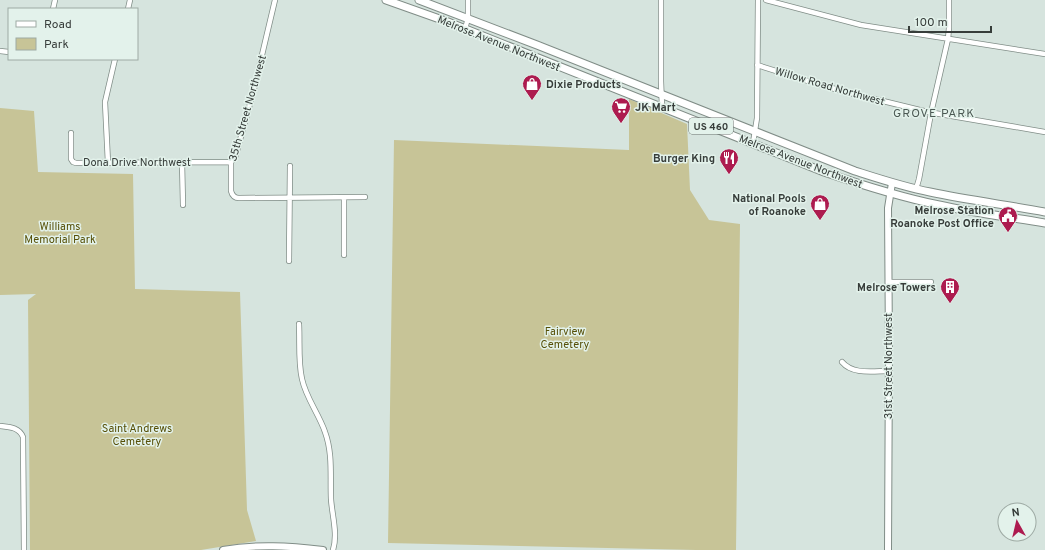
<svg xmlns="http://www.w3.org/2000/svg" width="1045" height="550" viewBox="0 0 1045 550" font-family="Overpass,sans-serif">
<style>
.green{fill:#c7c497}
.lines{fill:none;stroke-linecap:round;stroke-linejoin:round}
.minor-casing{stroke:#808d87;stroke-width:6}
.tertiary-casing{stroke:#808d87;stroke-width:8}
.primary-casing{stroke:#808d87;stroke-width:9}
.minor{stroke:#fff;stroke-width:4.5}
.tertiary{stroke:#fff;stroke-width:6}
.primary{stroke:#fff;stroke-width:7}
.labels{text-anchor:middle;stroke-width:3;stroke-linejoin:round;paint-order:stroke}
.shield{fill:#e3f2eb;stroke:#6b736f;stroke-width:1}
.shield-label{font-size:10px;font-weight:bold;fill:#373d3a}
.street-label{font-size:11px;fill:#373d3a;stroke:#e3f2eb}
.poi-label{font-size:11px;font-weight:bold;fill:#373d3a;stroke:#e3f2eb;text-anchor:end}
.park-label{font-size:11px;fill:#564f06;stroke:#e3f2eb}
.neighbourhood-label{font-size:12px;letter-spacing:1px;fill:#4b5853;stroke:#e3f2eb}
</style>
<rect width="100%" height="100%" fill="#d6e4de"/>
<!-- green -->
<path class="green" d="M629,99L687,124L690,190L709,220L740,224L736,550H696L388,543L394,140L629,150Z
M0,108L34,111L38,172L133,174L135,289L240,292L247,510L256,541L201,550H30L28,300L36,294L0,295Z"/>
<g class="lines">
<defs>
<path id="minor" d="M275,0L253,93L235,158L231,162V191C232,195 234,198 239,198L365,197
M661,0V81L662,107
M766,0L861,25L1045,54
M53,9L55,0
M128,9L130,0
M465,29L468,18V0
M0,51L9,52
M757,65L808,81L842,91L928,112L1045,132
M71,133V159L73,162L76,163L231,162
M753,143L757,118L758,0
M182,162L183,205
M108,163L105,102L115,59
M916,189L919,179L931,113L948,39L949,28V0
M344,255V198
M289,261L290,166
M888,282H931
M299,324C300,342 298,362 302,379C306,398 319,414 325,432C333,454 330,476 331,499C332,515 338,534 333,550
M842,362C853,375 873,371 889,371
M0,426C9,427 19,427 23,437L24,550"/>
<path id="tertiary" d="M223,550C257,544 289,546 323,550
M888,550L889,351L888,208L892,183"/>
<path id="primary" d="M386,0L448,22L824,172C862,185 900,197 939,205C974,213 1010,217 1045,223
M419,0L537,45L855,171C880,179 904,187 930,192C968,200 1007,205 1045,212"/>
</defs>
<!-- minor casing -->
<use href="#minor" class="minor-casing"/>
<!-- tertiary casing -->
<use href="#tertiary" class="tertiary-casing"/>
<!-- primary casing -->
<use href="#primary" class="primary-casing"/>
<!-- minor -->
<use href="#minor" class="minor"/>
<!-- tertiary -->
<use href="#tertiary" class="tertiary"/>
<!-- primary -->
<use href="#primary" class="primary"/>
</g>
<!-- icons -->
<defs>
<symbol id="shop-pin" viewBox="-11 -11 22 30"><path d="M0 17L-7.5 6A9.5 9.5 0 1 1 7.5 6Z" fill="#ad1b4f" stroke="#e3f2eb"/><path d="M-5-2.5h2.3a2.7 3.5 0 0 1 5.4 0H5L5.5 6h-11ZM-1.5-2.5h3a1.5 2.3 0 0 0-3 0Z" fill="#fff"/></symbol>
<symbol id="supermarket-pin" viewBox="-11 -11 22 30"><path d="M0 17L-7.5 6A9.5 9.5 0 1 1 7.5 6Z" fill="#ad1b4f" stroke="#e3f2eb"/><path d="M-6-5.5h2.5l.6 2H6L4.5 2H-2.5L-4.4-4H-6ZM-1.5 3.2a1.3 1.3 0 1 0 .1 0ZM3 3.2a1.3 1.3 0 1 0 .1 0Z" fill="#fff"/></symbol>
<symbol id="restaurant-pin" viewBox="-11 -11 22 30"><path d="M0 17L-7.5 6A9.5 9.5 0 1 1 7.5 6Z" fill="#ad1b4f" stroke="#e3f2eb"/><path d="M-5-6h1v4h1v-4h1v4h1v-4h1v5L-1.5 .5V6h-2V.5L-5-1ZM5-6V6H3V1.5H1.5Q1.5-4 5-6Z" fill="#fff"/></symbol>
<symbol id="civic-pin" viewBox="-11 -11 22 30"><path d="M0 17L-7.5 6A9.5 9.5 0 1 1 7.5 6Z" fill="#ad1b4f" stroke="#e3f2eb"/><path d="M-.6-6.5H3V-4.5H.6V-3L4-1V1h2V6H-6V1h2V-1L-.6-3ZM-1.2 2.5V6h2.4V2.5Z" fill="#fff"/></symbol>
<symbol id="building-pin" viewBox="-11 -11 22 30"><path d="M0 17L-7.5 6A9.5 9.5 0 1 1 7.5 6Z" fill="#ad1b4f" stroke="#e3f2eb"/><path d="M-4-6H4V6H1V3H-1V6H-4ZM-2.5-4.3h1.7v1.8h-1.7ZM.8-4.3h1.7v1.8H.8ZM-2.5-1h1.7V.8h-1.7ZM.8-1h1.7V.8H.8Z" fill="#fff"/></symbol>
</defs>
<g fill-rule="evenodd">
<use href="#shop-pin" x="521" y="73" width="22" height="30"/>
<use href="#supermarket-pin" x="610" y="96" width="22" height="30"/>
<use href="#restaurant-pin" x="718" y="147" width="22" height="30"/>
<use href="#shop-pin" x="809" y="193" width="22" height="30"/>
<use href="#civic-pin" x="997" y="205" width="22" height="30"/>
<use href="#building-pin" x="939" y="276" width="22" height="30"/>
</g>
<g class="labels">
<!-- shield labels -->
<rect class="shield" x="689" y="118" width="44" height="16" rx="3"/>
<g class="shield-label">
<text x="711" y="130">US 460</text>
</g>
<!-- street labels -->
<g class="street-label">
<text transform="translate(499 43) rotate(22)" y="4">Melrose Avenue Northwest</text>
<text transform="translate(830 86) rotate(16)" y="4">Willow Road Northwest</text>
<text transform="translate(247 108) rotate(-74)" y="4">35th Street Northwest</text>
<text transform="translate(801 161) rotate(21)" y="4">Melrose Avenue Northwest</text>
<text x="137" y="166">Dona Drive Northwest</text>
<text transform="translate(888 366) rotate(-90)" y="4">31st Street Northwest</text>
</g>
<!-- poi labels -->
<g class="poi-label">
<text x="546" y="88" text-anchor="start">Dixie Products</text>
<text x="635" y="111" text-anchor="start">JK Mart</text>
<text x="715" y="162">Burger King</text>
<text x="806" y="202">National Pools<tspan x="806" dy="13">of Roanoke</tspan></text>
<text x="994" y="214">Melrose Station<tspan x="994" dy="13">Roanoke Post Office</tspan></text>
<text x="936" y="291">Melrose Towers</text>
</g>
<!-- park labels -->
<g class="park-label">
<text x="60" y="230">Williams<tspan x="60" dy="13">Memorial Park</tspan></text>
<text x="565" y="335">Fairview<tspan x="565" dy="13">Cemetery</tspan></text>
<text x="137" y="432">Saint Andrews<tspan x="137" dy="13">Cemetery</tspan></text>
</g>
<!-- neighbourhood labels -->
<g class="neighbourhood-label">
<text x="934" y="117">GROVE PARK</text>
</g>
</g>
<!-- legend -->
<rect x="8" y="8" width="130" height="52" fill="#e3f2eb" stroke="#9eaaa4"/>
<rect x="16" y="21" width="20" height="6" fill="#ffffff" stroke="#9eaaa4"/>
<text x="44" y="28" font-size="12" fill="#373d3a">Road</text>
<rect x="16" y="38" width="20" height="12" fill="#c7c497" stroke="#9eaaa4"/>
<text x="44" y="48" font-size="12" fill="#373d3a">Park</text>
<!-- north arrow -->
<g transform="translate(1017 522) rotate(352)"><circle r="19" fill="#e3f2eb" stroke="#9eaaa4"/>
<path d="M0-3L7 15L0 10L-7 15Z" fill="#ad1b4f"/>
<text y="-6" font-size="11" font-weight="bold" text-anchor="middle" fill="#373d3a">N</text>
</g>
<!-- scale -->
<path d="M909 26v6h82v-6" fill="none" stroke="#373d3a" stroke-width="2"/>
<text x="915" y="26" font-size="12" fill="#373d3a" stroke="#e3f2eb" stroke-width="3" paint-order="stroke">100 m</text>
</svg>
